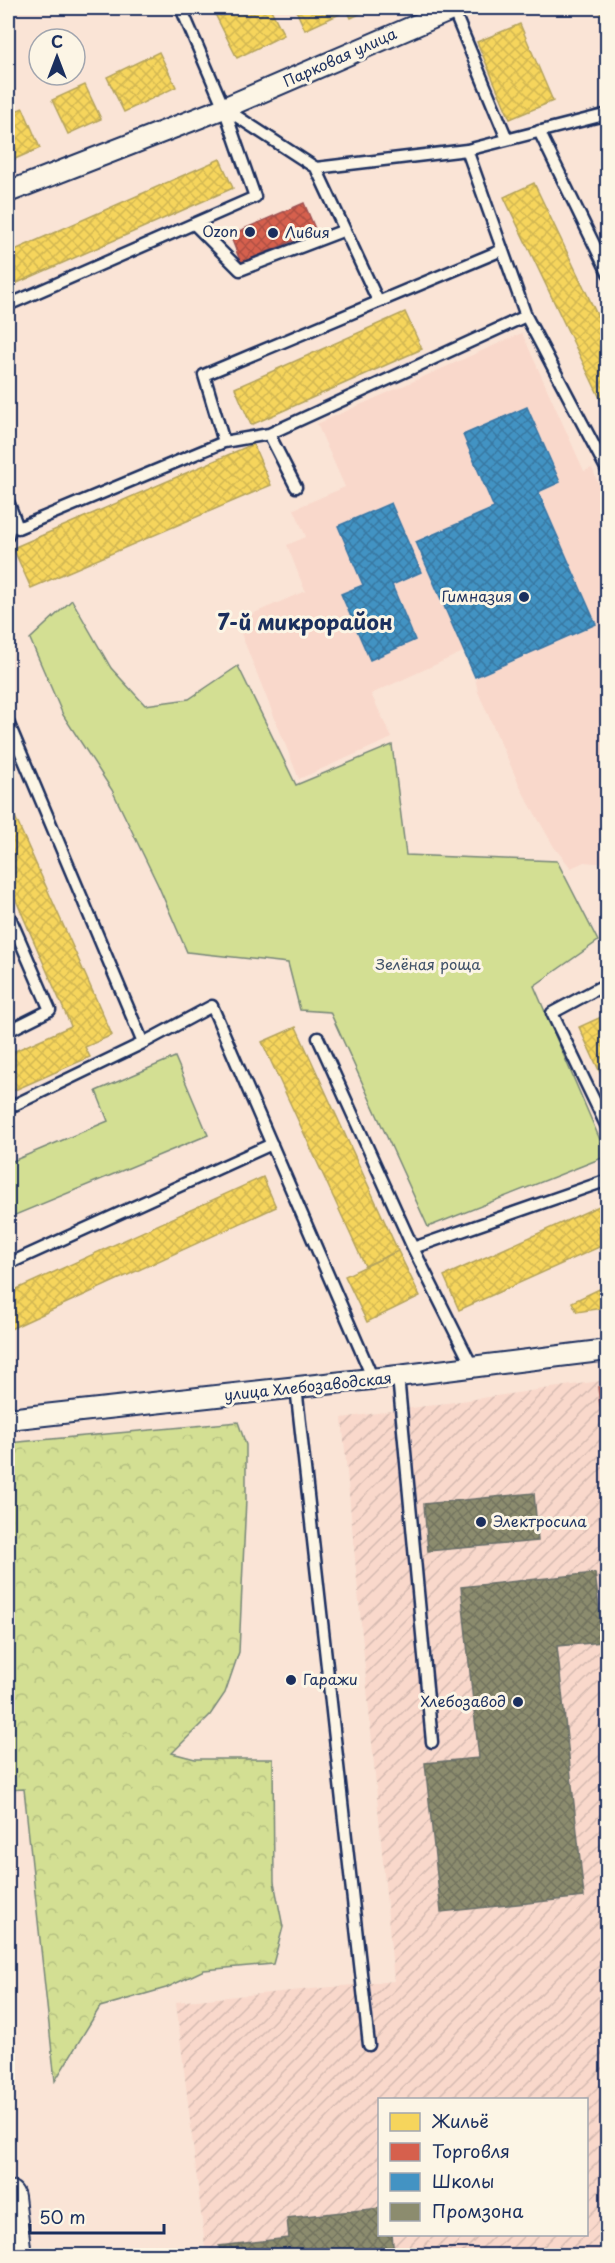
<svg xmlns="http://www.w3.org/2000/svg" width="615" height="2263" viewBox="0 0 615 2263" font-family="'Playpen Sans',sans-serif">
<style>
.built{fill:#f9d8cb}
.industrial{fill:url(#industrial-furrows);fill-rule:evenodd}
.forest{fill:url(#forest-crowns);stroke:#778778;stroke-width:1.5}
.park{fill:#d3df93;stroke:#778778;stroke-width:1.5}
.homes{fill:url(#homes-cross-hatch);stroke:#b4a35d;stroke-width:1.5}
.shops{fill:url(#shops-cross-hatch);stroke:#9e5152;stroke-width:1.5}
.schools{fill:url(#schools-cross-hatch);stroke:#3775a5;stroke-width:1.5}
.industry{fill:url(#industry-cross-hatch);stroke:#6a7069;stroke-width:1.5}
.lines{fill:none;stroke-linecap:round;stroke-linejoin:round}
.service-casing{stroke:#1b2f5e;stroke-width:15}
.minor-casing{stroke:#1b2f5e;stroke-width:24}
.primary-casing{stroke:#1b2f5e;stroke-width:36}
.service{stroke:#fcf5e5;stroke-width:10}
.minor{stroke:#fcf5e5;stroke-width:20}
.primary{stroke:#fcf5e5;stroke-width:32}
.poi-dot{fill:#1b2f5e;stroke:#fcf5e5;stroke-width:2}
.labels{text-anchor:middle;stroke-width:6;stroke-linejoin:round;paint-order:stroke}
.street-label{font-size:15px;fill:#1b2f5e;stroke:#fcf5e5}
.poi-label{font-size:15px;fill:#1b2f5e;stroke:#fcf5e5;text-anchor:end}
.park-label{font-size:15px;fill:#405269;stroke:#fcf5e5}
.district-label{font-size:21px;font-weight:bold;fill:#1b2f5e;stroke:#fcf5e5}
</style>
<defs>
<pattern id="industrial-furrows" width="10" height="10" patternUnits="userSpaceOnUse" patternTransform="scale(1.5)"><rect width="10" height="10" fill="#f9d8cb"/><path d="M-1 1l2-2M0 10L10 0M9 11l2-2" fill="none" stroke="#d5bab1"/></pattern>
<pattern id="forest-crowns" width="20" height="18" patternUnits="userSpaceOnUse" patternTransform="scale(1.5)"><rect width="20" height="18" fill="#d3df93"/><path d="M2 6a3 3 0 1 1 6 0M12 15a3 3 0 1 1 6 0" fill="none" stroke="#b5c081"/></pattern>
<pattern id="homes-cross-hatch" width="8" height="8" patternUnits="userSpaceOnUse" patternTransform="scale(1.5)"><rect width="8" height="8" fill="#f6d55c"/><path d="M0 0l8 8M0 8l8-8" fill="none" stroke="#d2b752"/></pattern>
<pattern id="shops-cross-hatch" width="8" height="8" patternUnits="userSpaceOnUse" patternTransform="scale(1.5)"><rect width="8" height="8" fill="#d6604d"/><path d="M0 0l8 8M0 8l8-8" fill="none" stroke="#ad5043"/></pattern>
<pattern id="schools-cross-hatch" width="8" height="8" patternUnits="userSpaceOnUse" patternTransform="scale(1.5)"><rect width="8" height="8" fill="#4393c3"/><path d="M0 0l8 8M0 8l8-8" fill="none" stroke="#3778a2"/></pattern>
<pattern id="industry-cross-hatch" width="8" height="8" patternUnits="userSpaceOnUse" patternTransform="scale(1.5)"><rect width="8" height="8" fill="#8c8c6e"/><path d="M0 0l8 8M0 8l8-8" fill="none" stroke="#72735e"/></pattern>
</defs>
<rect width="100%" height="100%" fill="#fae4d6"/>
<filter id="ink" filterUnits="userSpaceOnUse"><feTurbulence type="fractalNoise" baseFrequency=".0167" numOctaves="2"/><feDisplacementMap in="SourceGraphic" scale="12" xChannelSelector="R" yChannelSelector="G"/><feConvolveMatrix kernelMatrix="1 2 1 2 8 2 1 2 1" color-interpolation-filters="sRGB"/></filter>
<g filter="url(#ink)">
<!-- built -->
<path class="built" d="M522,333L584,471L592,468L607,504V864L584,862L571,868L554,847L521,789L478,692L475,677L463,652L371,694L392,738L299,779L236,621L305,591L287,545L306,537L294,509L345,487L317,424Z"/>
<!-- industrial -->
<path class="industrial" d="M607,1380V2255H206L176,2002L394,1981L342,1418ZM380,2100H586V2234H380Z"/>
<!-- forest -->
<path class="forest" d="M238,1422L246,1445V1499L239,1652L225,1693L210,1715L172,1753L195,1759H273L274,1882L283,1927L273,1964L204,1970L166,1988L100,2007L55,2081L24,1789L8,1790V1443Z"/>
<!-- park -->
<path class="park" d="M72,600L111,668L145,705L189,699L238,666L296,785L392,745L406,855L557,861L598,941L534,986L607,1156L428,1227L330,1012L300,1010L288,963L187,952L158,885L112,790L63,715L30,639Z
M175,1057L208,1135L8,1218V1163L108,1121L96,1091Z"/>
<!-- homes -->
<path class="homes" d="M212,8H243L244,10L250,8H270L284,35L237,58Z
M295,8H337L340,14L305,30Z
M346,8H372L351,18Z
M599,8H608V44Z
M520,24L553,101L510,119L477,42Z
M159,52L176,87L124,112L107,77Z
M85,85L101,119L68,134L52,100Z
M23,108L40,148L8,162V114Z
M220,159L233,188L8,287V253Z
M534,183L608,338V415L504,197Z
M405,312L422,349L251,425L235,388Z
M253,444L271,485L31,588L13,548Z
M8,801L112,1035L85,1047L90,1057L8,1093V1054L71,1026L8,882Z
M608,1014V1090L579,1027Z
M296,1027L398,1251L365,1266L262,1042Z
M263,1177L276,1207L8,1330V1293Z
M608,1202V1243L459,1310L444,1276Z
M398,1251L420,1296L367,1322L345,1276Z
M608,1285V1307L577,1312L572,1302Z"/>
<!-- shops -->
<path class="shops" d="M304,203L316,231L241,263L230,235Z
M608,1386V1460L606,1461L598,1387Z"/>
<!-- schools -->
<path class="schools" d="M527,407L560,482L538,492L596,624L475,677L416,542L494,508L463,435Z
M391,503L421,572L392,585L415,640L370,660L341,594L363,585L338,526Z"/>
<!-- industry -->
<path class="industry" d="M534,1493L538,1541L428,1551L424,1504Z
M595,1573L603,1642L557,1646L584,1897L441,1912L425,1763L479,1758L461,1587Z
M380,2208V2234H392L394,2256H221L219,2246L289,2238L287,2218Z"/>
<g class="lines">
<defs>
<path id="service" d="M453,9L507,139
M224,108L316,168L467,150L608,114
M539,131L608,273
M316,168L378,301
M194,224L240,270L345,230
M8,305L255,197L224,108L181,8
M526,316L608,472
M269,434L296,487
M224,442L204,375L502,250
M8,501L18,528L224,442L269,434L526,316L467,150
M8,536L13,514
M8,722L143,1043
M8,913L50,1010L8,1031
M608,983L552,1013L608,1129
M318,1038L413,1248L472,1366
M8,1108L143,1043L212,1006L373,1379
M413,1248L608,1180
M8,1264L272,1144
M398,1376L432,1742
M296,1387L369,2045"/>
<path id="minor" d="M8,192L224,108L456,8
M8,1419L398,1376L608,1350"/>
<path id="primary" d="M8,2197L15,2256"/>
</defs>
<!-- service casing -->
<use href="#service" class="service-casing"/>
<!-- minor casing -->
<use href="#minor" class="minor-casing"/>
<!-- primary casing -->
<use href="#primary" class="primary-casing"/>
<!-- service -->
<use href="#service" class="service"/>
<!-- minor -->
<use href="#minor" class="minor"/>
<!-- primary -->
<use href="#primary" class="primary"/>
</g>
</g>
<!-- markers -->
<g class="poi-dot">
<circle cx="250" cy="232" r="6"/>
<circle cx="273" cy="233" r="6"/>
<circle cx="524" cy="597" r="6"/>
<circle cx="481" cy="1522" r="6"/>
<circle cx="291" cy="1680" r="6"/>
<circle cx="518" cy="1702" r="6"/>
</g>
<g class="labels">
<!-- street labels -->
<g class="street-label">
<text transform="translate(340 58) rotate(-24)" y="5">Парковая улица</text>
<text transform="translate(308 1387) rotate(-6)" y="5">улица Хлебозаводская</text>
</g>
<!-- poi labels -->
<g class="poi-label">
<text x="238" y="237">Ozon</text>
<text x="285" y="238" text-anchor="start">Ливия</text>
<text x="512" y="602">Гимназия</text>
<text x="493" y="1527" text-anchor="start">Электросила</text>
<text x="303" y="1685" text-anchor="start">Гаражи</text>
<text x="506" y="1707">Хлебозавод</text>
</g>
<!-- park labels -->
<g class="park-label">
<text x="428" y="970">Зелёная роща</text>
</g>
<!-- district labels -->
<g class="district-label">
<text x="305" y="630">7-й микрорайон</text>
</g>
</g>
<!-- margin -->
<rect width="615" height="2263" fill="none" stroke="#fcf5e5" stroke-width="30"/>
<rect x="15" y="15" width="585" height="2233" fill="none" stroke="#1b2f5e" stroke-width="2" filter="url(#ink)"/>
<!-- legend -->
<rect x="378" y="2098" width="210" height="138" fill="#fcf5e5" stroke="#a2a6af" stroke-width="1.5"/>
<rect x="390" y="2113" width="30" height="18" fill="#f6d55c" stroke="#a2a6af" stroke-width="1.5"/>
<text x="432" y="2128" font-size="18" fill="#1b2f5e">Жильё</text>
<rect x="390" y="2143" width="30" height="18" fill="#d6604d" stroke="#a2a6af" stroke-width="1.5"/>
<text x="432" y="2158" font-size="18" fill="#1b2f5e">Торговля</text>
<rect x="390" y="2173" width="30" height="18" fill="#4393c3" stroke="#a2a6af" stroke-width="1.5"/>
<text x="432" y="2188" font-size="18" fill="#1b2f5e">Школы</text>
<rect x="390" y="2203" width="30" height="18" fill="#8c8c6e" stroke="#a2a6af" stroke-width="1.5"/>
<text x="432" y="2218" font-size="18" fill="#1b2f5e">Промзона</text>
<!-- north arrow -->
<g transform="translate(57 57)"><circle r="28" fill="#fcf5e5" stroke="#a2a6af" stroke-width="1.5"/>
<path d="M0-4.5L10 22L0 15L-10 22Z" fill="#1b2f5e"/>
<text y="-9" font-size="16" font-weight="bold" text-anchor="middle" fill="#1b2f5e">С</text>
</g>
<!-- scale -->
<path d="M30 2224v9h134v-9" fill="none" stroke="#1b2f5e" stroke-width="3"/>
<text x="39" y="2224" font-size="18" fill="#1b2f5e" stroke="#fcf5e5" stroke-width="4.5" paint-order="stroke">50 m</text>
</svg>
